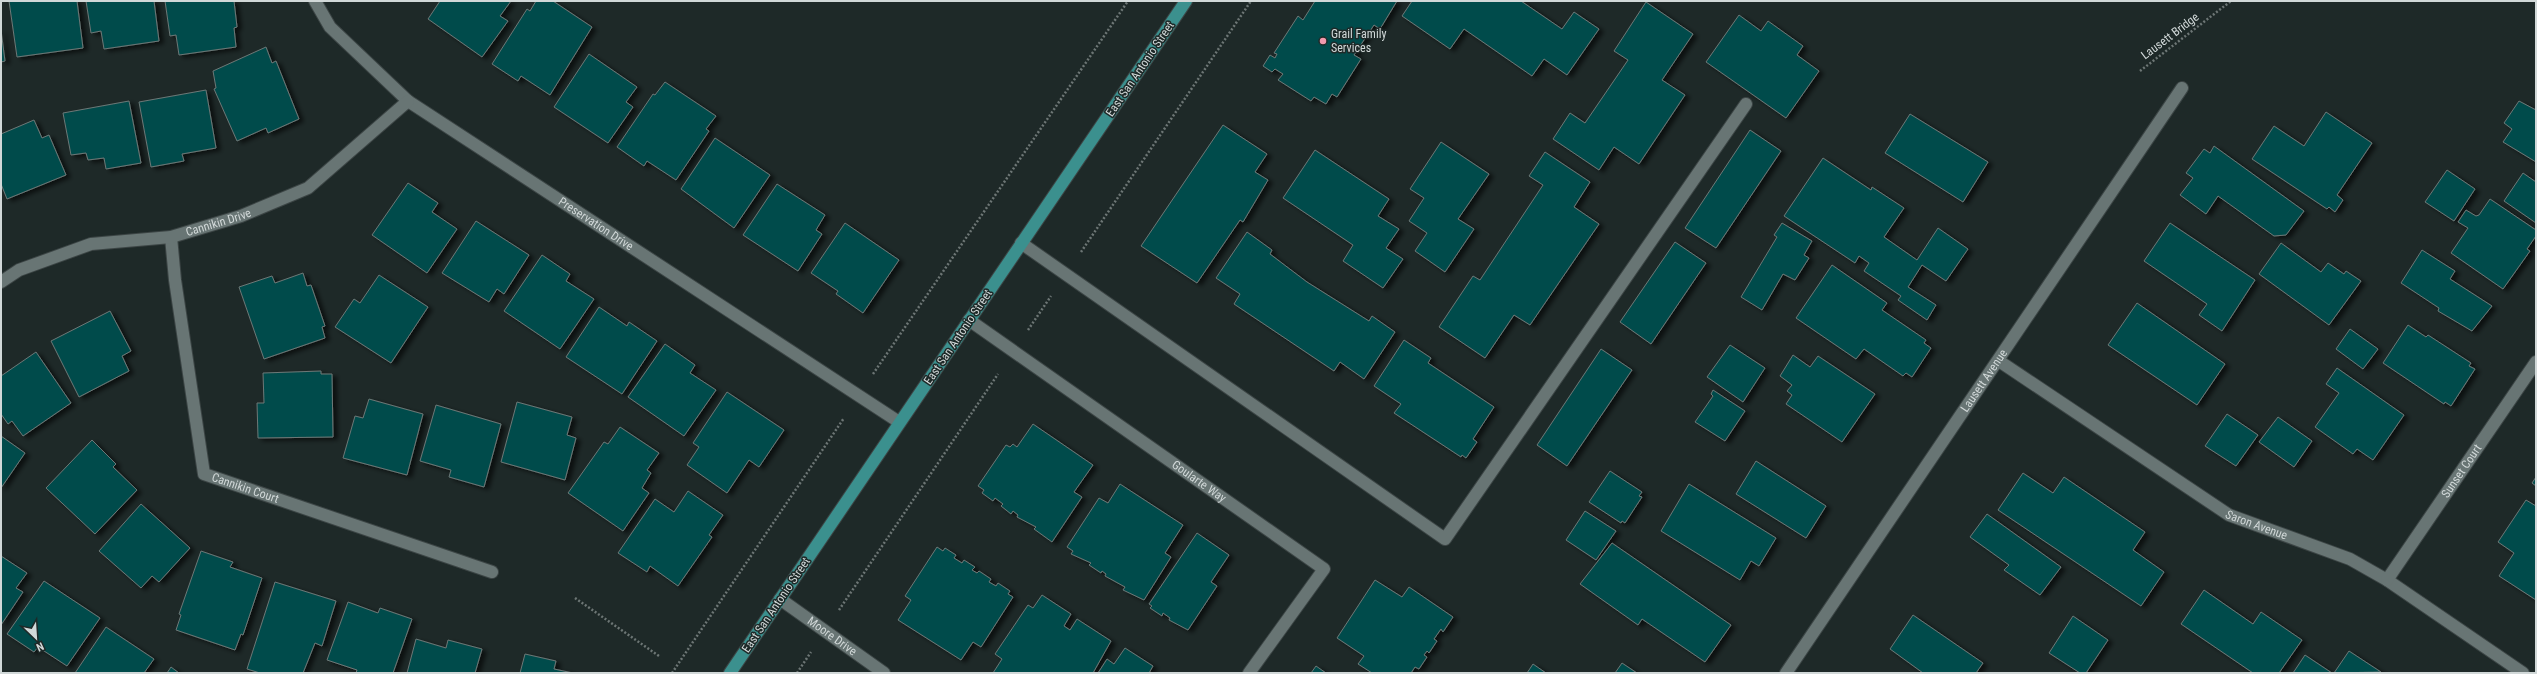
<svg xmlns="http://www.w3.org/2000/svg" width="2537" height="674" viewBox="0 0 2537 674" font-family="'Roboto Condensed',sans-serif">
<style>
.building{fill:#044c4b;stroke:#6c7877;filter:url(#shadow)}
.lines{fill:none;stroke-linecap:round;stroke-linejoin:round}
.minor-casing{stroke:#3c4545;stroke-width:14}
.major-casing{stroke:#3c4545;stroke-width:14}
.path{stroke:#6d7675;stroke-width:2.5;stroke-dasharray:2 2;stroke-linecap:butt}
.minor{stroke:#687574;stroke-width:12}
.major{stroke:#3b908e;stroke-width:12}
.poi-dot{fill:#f29aae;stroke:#1e2928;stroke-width:1.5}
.labels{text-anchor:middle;stroke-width:3;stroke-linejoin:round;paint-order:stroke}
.poi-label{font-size:12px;fill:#d1d8d8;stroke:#1e2928;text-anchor:start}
.street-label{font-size:12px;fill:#d1d8d8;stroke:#1e2928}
</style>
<defs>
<filter id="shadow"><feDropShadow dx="4.5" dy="2.5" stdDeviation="2" flood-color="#0009"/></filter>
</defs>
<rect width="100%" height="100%" fill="#1e2928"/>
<!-- building -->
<path class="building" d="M9,1H77L83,48L17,57Z
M86,1H154L159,41L104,49L101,31L91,33Z
M165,1H234L237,27L234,28L236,47L179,55L176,35L170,36Z
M440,1H511L500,16L508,21L482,57L428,19Z
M536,1H553L592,27L550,95L521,76L518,81L492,64L527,9L530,11Z
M1315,1H1397L1380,29L1374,25L1354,55L1361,59L1337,97L1332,94L1326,104L1314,97L1311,101L1278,80L1283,74L1275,69L1272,72L1263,66L1270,55L1275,58L1277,54L1274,53L1298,16L1303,20Z
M1412,1H1521L1562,29L1574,12L1599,29L1567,75L1544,59L1532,76L1464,29L1450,49L1402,16Z
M1646,2L1693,34L1662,80L1685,95L1639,164L1614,147L1599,170L1553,139L1570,113L1585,123L1628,60L1614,51Z
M1739,15L1761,31L1768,21L1803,46L1797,55L1819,71L1786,118L1706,62Z
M1,30L5,61L1,62Z
M266,47L272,63L276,61L299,119L268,133L266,128L237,141L214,89L216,88L213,71Z
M589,54L637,87L626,102L633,107L608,143L554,107Z
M665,82L716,116L706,129L709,131L676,180L647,161L644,166L617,147L653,94L655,95Z
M206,90L216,148L182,154L184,161L151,167L139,102Z
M129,101L141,163L106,169L104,158L88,160L86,153L71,155L63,113Z
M2519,101L2536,110V162L2503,142L2512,129L2504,123Z
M2326,112L2372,143L2337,195L2343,200L2335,212L2329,207L2327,209L2252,159L2274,126L2304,146Z
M1910,114L1988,162L1963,202L1885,153Z
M34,120L42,138L49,135L66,175L7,199L1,184V134Z
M1223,125L1267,154L1255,172L1268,180L1243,222L1240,220L1197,283L1141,246Z
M1750,130L1781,151L1716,248L1685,228Z
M715,138L770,175L734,228L681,189Z
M1441,142L1489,174L1458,219L1474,229L1445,272L1415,251L1427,233L1409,221L1424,198L1410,189Z
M2214,146L2304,211L2286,235L2274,236L2218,196L2206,214L2180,195L2193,178L2186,173L2204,149L2210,153Z
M1315,150L1389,199L1378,216L1399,229L1386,248L1403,259L1383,288L1343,261L1353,245L1283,198Z
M1545,152L1590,182L1574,207L1599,224L1530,325L1514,315L1485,358L1439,327L1473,276L1480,280L1543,185L1529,176Z
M1823,158L1871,190L1872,187L1904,208L1884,237L1917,260L1938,228L1968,249L1946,281L1922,265L1908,287L1936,305L1927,320L1898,300L1901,296L1864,271L1869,263L1859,256L1855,263L1784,216Z
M2447,170L2475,189L2454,221L2425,202Z
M2523,173L2536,182V223L2504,201Z
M408,183L438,203L432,212L457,229L427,273L372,235Z
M777,184L825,215L816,230L822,234L798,271L743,235Z
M2490,199L2536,230V236L2527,249L2530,251L2503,289L2451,253L2468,228L2458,222L2466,210L2476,216L2479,215Z
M476,221L529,255L504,294L497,289L489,302L442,273Z
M845,223L899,260L863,313L836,294L838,291L811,273Z
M1782,223L1812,241L1804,255L1809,258L1795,280L1783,274L1762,310L1741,297L1777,237L1774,235Z
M2170,223L2255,280L2222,331L2199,315L2207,304L2144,261Z
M1247,232L1272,250L1270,254L1307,282L1369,321L1372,316L1395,332L1364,379L1340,362L1334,371L1234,304L1240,294L1216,278Z
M1675,242L1706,263L1651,344L1620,322Z
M2281,243L2321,272L2328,263L2344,274L2346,271L2361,281L2329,325L2259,274Z
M2422,250L2455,271L2450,279L2492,306L2472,331L2438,311L2439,308L2401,283Z
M542,255L570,274L566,281L594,299L560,349L504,311Z
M1832,265L1887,303L1882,310L1926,340L1924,343L1931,348L1912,377L1906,373L1903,376L1864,349L1856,359L1796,318Z
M303,273L307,286L311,285L325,326L322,327L325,338L264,359L239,287L272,276L275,283Z
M379,275L428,307L391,363L335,327L354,299L360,303Z
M2137,303L2225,364L2197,405L2108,345Z
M599,307L627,326L629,322L657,341L622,394L566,357Z
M110,311L131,351L122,356L129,371L79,397L51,341Z
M2408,325L2426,337L2428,335L2471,363L2469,366L2475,369L2451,406L2445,402L2444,404L2383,363Z
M2350,329L2378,349L2363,369L2336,349Z
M1404,340L1431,358L1428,363L1494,407L1473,439L1477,442L1466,458L1462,455L1461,457L1394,413L1401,404L1374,386Z
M665,344L695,365L690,373L716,390L684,436L628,397Z
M1730,345L1765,368L1743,402L1707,377Z
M1601,349L1632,370L1567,466L1537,445Z
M36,352L71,403L23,436L12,421L8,424L1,414V376Z
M1793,355L1810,367L1818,356L1875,394L1842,442L1786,404L1792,395L1787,391L1792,385L1780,376Z
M2337,368L2404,415L2373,460L2357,449L2353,454L2315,427L2339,393L2326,384Z
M321,371V374H332L333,437L258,438L257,403H264L263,373Z
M1713,390L1745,411L1725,441L1695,422L1713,396L1711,394Z
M727,392L784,430L759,467L749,460L727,493L687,465L699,447L693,443Z
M369,399L423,414L407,475L343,458L355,416L363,418Z
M517,402L572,417L567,435L576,438L565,480L501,462Z
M436,405L501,424L484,487L449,477L451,470L420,461Z
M2227,414L2258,435L2236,466L2205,446Z
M2278,417L2312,441L2294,467L2259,442Z
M1033,424L1093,465L1074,492L1082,497L1052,542L1034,529L1036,527L1017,517L1018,515L1013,511L1011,514L1001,506L1003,504L995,498L993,501L982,493L984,490L978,486L1006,445L1010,447L1013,444L1017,447Z
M620,427L659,453L647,470L651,473L642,488L649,493L623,531L568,493L604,442L608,444Z
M1,436L25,453L1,488Z
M92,440L116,464L113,467L137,490L95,534L46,488Z
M1756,461L1826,506L1806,538L1736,494Z
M1610,471L1642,492L1639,496L1642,497L1625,523L1622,521L1621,523L1589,502Z
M2023,473L2053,493L2064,477L2145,532L2133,550L2164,572L2141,606L1998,510Z
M2536,477V486L2532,483Z
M1120,484L1183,525L1165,553L1171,557L1144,600L1123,590L1125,587L1105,576L1106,574L1102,571L1101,573L1089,565L1091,563L1071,554L1073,551L1067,547L1099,498L1108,503Z
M1689,484L1776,538L1759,566L1751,561L1740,580L1661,531Z
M688,491L723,515L709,535L712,537L678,586L650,566L647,572L618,553L655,499L674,512Z
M2526,500L2536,506V600L2499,576L2514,553L2498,542Z
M141,504L190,548L159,582L152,576L141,588L99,551Z
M1585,511L1616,531L1596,560L1566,540Z
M1987,514L2061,567L2040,595L2004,570L2009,565L1970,537Z
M1197,533L1229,555L1211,582L1217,586L1188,630L1169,620L1170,618L1163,613L1162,616L1150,608L1152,606L1149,604Z
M1612,543L1731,625L1705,662L1642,619L1638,625L1580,584Z
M937,547L943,551L945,548L956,555L954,558L962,563L964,560L975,567L972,570L977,573L979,571L991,579L989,582L996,586L998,583L1010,591L1008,594L1013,597L981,647L973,642L961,660L898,620L911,600L905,596Z
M201,551L233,562L230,567L262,578L243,635L241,634L235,650L176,630L181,615L179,614Z
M1,556L27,573L16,588L23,592L1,625Z
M1375,580L1402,597L1409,587L1453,617L1443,632L1441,629L1434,639L1437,641L1429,653L1427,651L1424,655L1427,657L1419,669L1415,667L1411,673H1372L1358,664L1364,656L1337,638Z
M44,581L100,618L67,666L38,647L34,652L7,634Z
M275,582L336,601L322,646L315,643L303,673H260L247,669Z
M2204,590L2253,624L2261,612L2302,640L2279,673H2253L2181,624Z
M1042,595L1071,614L1064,626L1070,630L1077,619L1111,641L1093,673H993L1002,659L995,654L1028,605L1033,608Z
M348,602L378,613L380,608L412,619L393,673H356L357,670L327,660Z
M1913,615L1983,663L1976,673H1923L1890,649Z
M2073,616L2108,640L2086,673H2080L2049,653Z
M106,627L154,659L144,673H75Z
M416,639L446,648L448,640L482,649L475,673H407Z
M1125,648L1153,666L1149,673H1098L1107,659L1114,664Z
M2349,651L2381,672L2334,673Z
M525,654L556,661L554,669L573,673H520Z
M2305,655L2332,673H2293Z
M1622,663L1637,673H1615Z
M1533,664L1546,673H1527Z
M1316,666L1326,673H1311Z
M171,667L179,673H167Z"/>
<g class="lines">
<defs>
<g id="minor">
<path id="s1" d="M315,1L330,27L408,101L899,422"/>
<path id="s2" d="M171,237L175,280L204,474L492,572"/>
<path d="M1021,243L1445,539L1746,104"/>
<path id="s3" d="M1,282L19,270L91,244L171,237L241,216L308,188L408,101"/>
<path id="s4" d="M969,320L1324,569L1249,673"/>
<path id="s5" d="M1999,361L2229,515L2350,559L2387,580L2523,673"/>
<path id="s6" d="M2387,580L2536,362"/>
<path id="s7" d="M780,599L884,673"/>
<path id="s8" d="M1786,673L2182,88"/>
</g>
<path id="major" d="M730,673L1186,1"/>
</defs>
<!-- minor casing -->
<use href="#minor" class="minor-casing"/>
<!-- major casing -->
<use href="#major" class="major-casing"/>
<!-- path -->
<path class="path" d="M2140,71L2231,1
M1081,252L1251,1
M1028,330L1051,296
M873,374L1128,1
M575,598L659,656
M839,610L998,374
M672,673L844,418
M797,673L811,652"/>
<!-- minor -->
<use href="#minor" class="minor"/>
<!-- major -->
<use href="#major" class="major"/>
</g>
<!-- markers -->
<circle class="poi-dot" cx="1323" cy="41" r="4"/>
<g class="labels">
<!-- poi labels -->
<g class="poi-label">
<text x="1331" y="38">Grail Family<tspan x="1331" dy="14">Services</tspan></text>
</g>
<!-- street labels -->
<g class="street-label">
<text transform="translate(2170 36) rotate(-37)" y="4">Lausett Bridge</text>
<text transform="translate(1140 69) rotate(-56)" y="4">East San Antonio Street</text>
<text dy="4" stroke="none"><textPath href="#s3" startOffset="228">Cannikin Drive</textPath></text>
<text dy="4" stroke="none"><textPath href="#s1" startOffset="362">Preservation Drive</textPath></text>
<text transform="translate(958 337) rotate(-56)" y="4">East San Antonio Street</text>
<text dy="4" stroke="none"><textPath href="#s8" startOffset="353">Lausett Avenue</textPath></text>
<text dy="4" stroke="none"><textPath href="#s6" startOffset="132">Sunset Court</textPath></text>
<text dy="4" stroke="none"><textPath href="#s4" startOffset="281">Goularte Way</textPath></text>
<text dy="4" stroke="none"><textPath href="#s2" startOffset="283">Cannikin Court</textPath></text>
<text dy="4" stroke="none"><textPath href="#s5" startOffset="306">Saron Avenue</textPath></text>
<text transform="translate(776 605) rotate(-56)" y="4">East San Antonio Street</text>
<text dy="4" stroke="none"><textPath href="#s7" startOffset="64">Moore Drive</textPath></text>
</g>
</g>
<!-- border -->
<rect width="2537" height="674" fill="none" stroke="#d1d8d8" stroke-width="4"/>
<!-- north arrow -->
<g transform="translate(36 638) rotate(155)" stroke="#1e2928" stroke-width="3" paint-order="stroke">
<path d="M0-3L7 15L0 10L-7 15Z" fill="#d1d8d8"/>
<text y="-6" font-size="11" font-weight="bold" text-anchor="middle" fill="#d1d8d8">N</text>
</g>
</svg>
